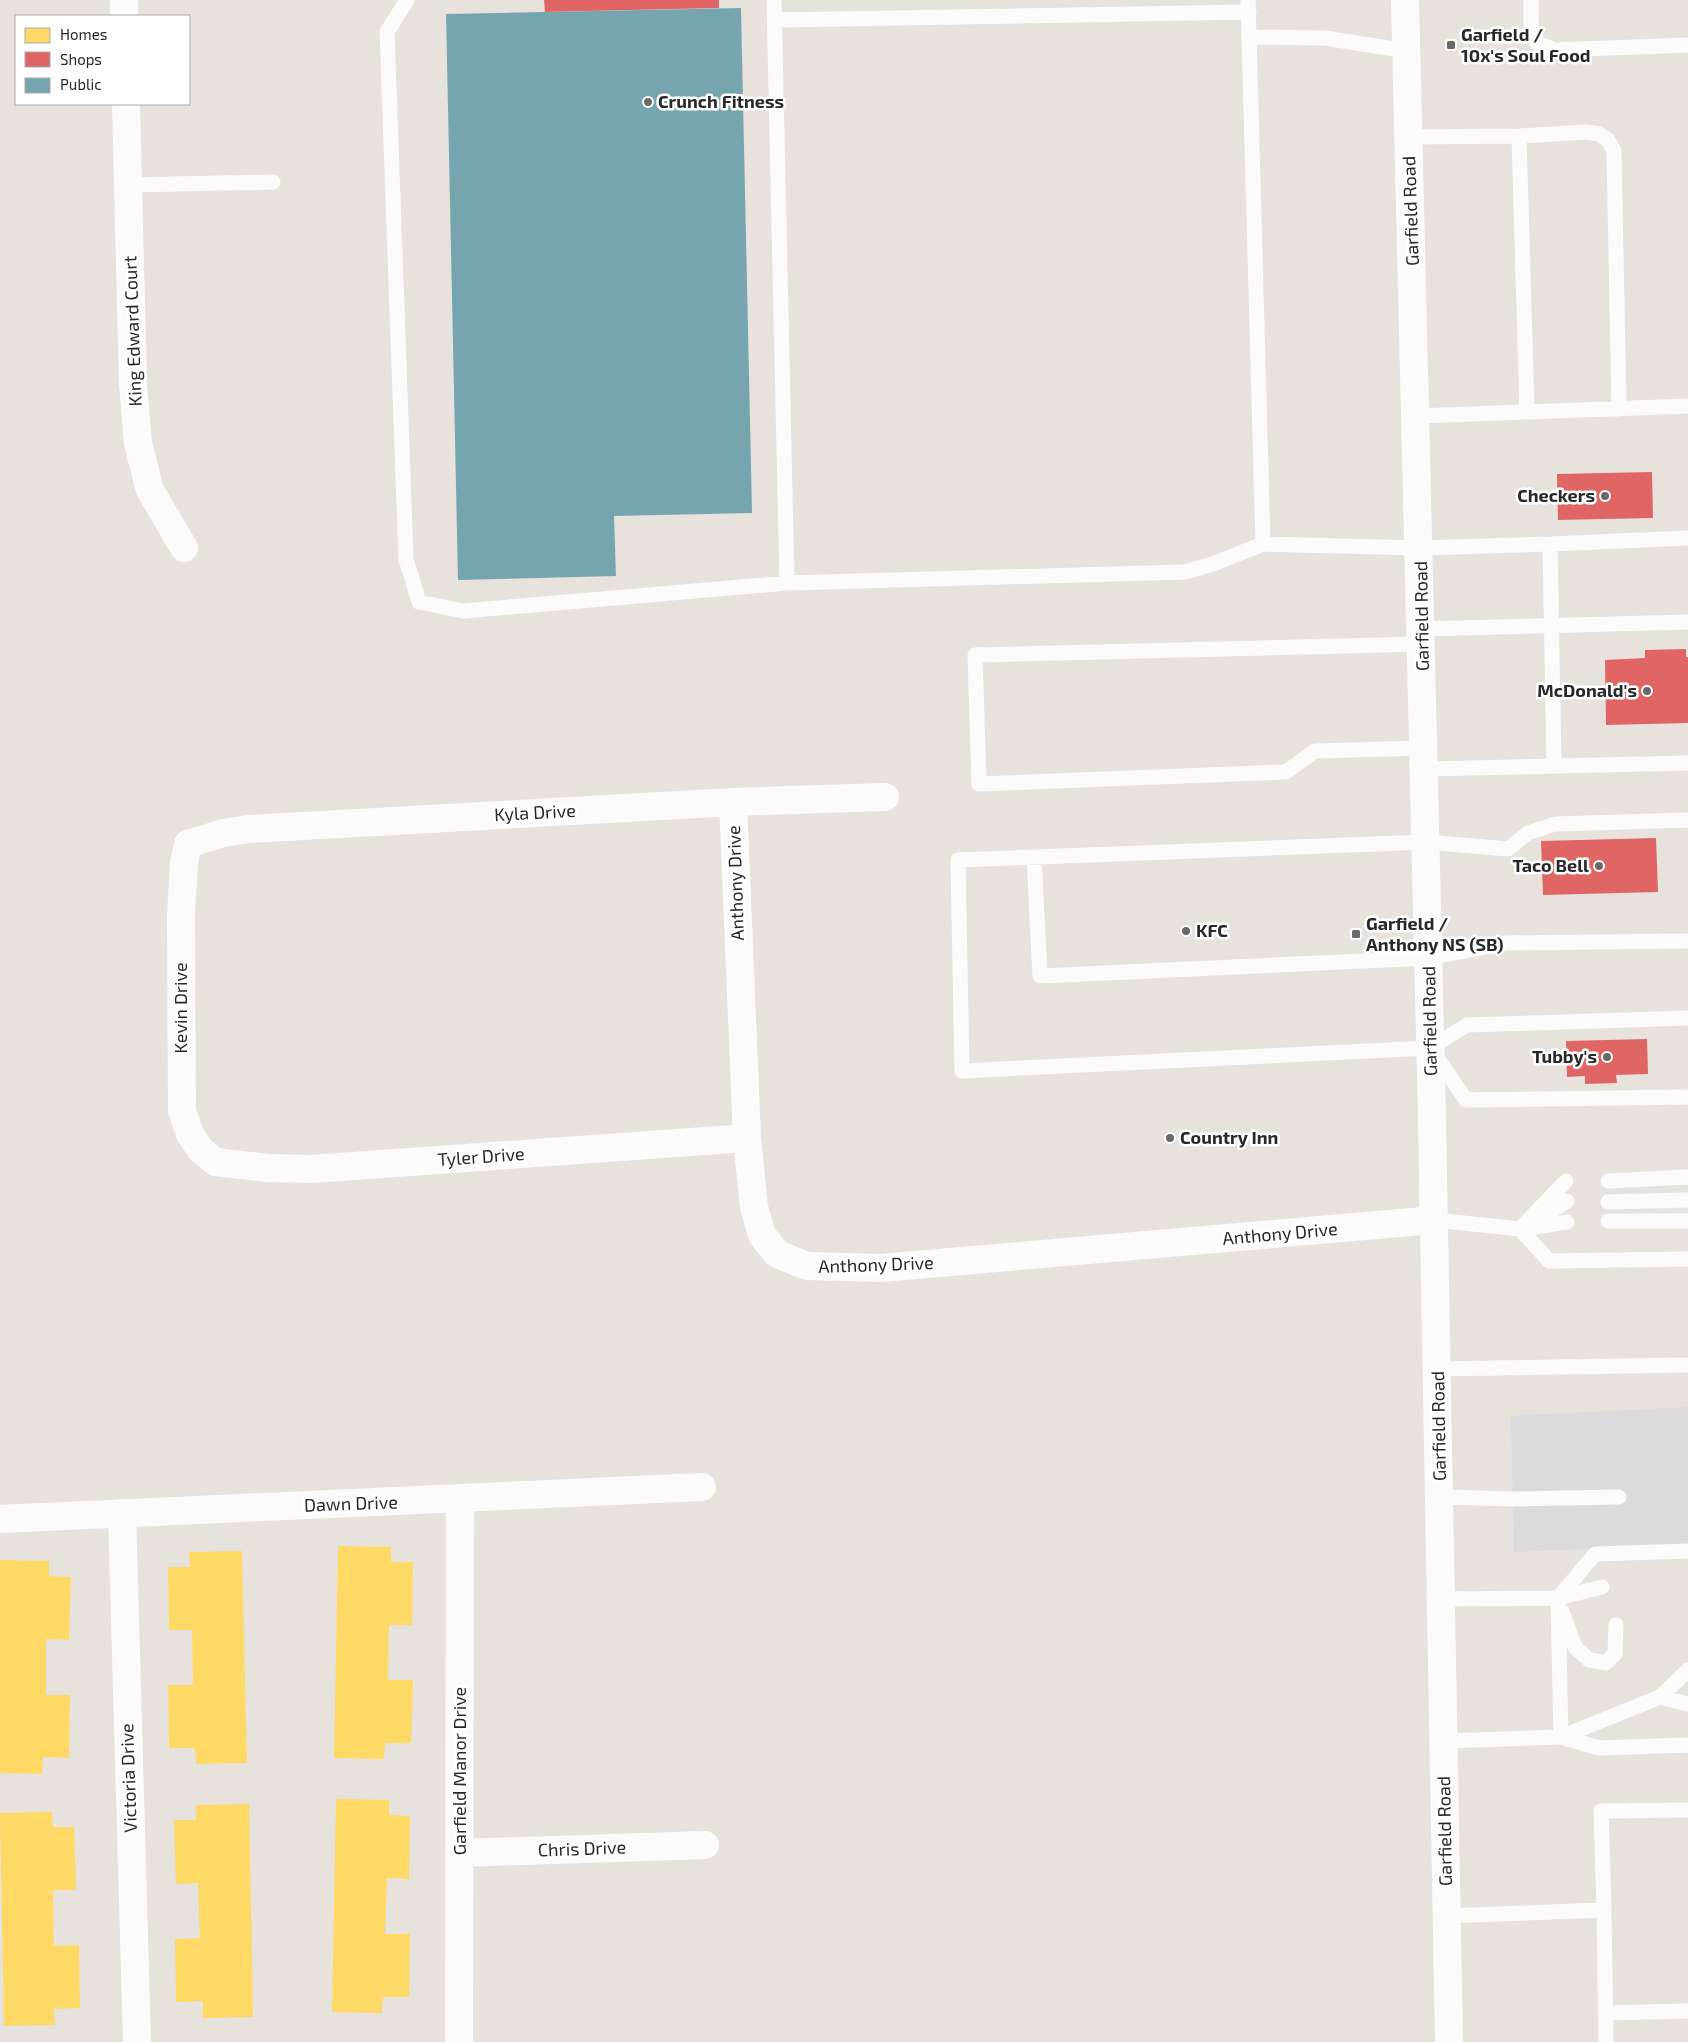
<svg xmlns="http://www.w3.org/2000/svg" width="1688" height="2042" viewBox="0 0 1688 2042" font-family="'Exo 2',sans-serif">
<style>
.industrial{fill:#dddadc}
.homes{fill:#ffd966}
.shops{fill:#e06666}
.public{fill:#76a5af}
.lines{fill:none;stroke-linecap:round;stroke-linejoin:round}
.lane{stroke:#fcfbfa;stroke-width:15}
.street{stroke:#fcfbfa;stroke-width:28}
.secondary{stroke:#fcfbfa;stroke-width:28}
.poi-dot{fill:#6b6967;stroke:#fff;stroke-width:2}
.labels{text-anchor:middle;stroke-width:5;stroke-linejoin:round;paint-order:stroke}
.poi-label{font-size:18px;font-weight:bold;fill:#282828;stroke:#fff;text-anchor:start}
.street-label{font-size:18px;fill:#282828;stroke:#fff}
</style>
<rect width="100%" height="100%" fill="#e8e2dc"/>
<!-- industrial -->
<path class="industrial" d="M1688,1407V1545L1514,1552L1511,1416Z"/>
<!-- homes -->
<path class="homes" d="M338,1546L391,1547V1562H413L412,1625H389L388,1680H413L411,1743H385L384,1759L334,1758Z
M242,1551L247,1763L196,1764L195,1748H169L168,1685H193L192,1630H169L168,1567H190L189,1552Z
M0,1560L49,1561V1576L71,1577L69,1640L46,1639V1695H70L69,1758L43,1757L42,1774L0,1773Z
M336,1799L389,1800V1815L410,1816L409,1879L387,1878L385,1934H410L409,1997H383L382,2013L332,2012Z
M249,1804L253,2017L203,2018V2001L176,2002L175,1939L200,1938L198,1883L176,1884L174,1820H196V1805Z
M52,1812L53,1827H74L76,1890H53L54,1946L79,1945L80,2008L54,2009L55,2025L4,2026L0,1813Z"/>
<!-- shops -->
<path class="shops" d="M544,0H719V8L545,12Z
M1652,472L1653,518L1558,520L1557,474Z
M1686,649V657H1688V723L1606,725L1605,660L1645,658V650Z
M1656,838L1658,892L1543,895L1541,841Z
M1647,1039L1648,1074L1616,1075L1617,1083L1585,1084V1076L1567,1077L1566,1041Z"/>
<!-- public -->
<path class="public" d="M741,8L752,513L614,516L616,576L458,580L446,14Z"/>
<g class="lines">
<!-- lane -->
<path class="lane" d="M407,0L387,32L406,559L419,602L463,611L787,583L1185,572L1213,564L1263,544L1421,548L1550,544
M774,0L787,583
M1248,0L1263,544
M1531,0V28L1537,43L1555,50L1688,45
M775,20L1249,12
M1249,37L1325,38L1407,51
M1409,137L1519,136L1586,132L1599,134L1608,140L1614,151L1619,409
M128,185L273,182
M1527,412L1688,406
M1417,416L1527,412L1519,136
M1422,629L1688,622
M1423,644L975,655L979,784L1286,772L1315,751L1425,748
M1554,766L1550,544L1688,538
M1425,769L1688,763
M1688,820L1555,824L1528,833L1508,849L1427,842L958,860L962,1071L1430,1048L1467,1025L1688,1018
M1034,857L1040,976L1429,958L1506,943L1688,941
M1434,1053L1466,1100L1688,1097
M1608,1181L1688,1177
M1608,1202L1688,1200
M1435,1220L1520,1229L1549,1261L1688,1259
M1536,1220L1567,1201
M1608,1221H1688
M1529,1228L1567,1222
M1520,1229L1566,1181
M1438,1369L1688,1365
M1440,1497L1513,1499L1619,1497
M1558,1598L1561,1737L1660,1697L1688,1704
M1558,1598L1602,1587
M1441,1599L1558,1598L1595,1554L1688,1551
M1562,1611L1575,1647L1589,1660L1606,1663L1615,1654L1616,1625
M1660,1697L1688,1670
M1444,1741L1561,1737L1599,1748L1688,1745
M1604,1910L1601,1811L1688,1810
M1446,1916L1604,1910L1606,2042
M1606,2013L1688,2011"/>
<!-- street -->
<path class="street" d="M124,0V16
M126,104L133,384L138,444L150,490L184,548
M733,802L747,1138L754,1207L762,1235L777,1254L807,1266L881,1268L1435,1220
M747,1138L311,1169L269,1168L215,1162L200,1149L190,1134L182,1111L181,914L184,863L188,844L223,833L248,829L733,802L885,797
M122,1513L137,2042
M0,1519L702,1487
M459,1853L705,1845
M459,2042L460,1499"/>
<!-- secondary -->
<path class="secondary" d="M1405,0C1425,681 1437,1361 1449,2042"/>
</g>
<!-- markers -->
<g class="poi-dot">
<rect x="1446" y="40" width="10" height="10" rx="2.5"/>
<circle cx="648" cy="102" r="5"/>
<circle cx="1605" cy="496" r="5"/>
<circle cx="1647" cy="691" r="5"/>
<circle cx="1599" cy="866" r="5"/>
<circle cx="1186" cy="931" r="5"/>
<rect x="1351" y="929" width="10" height="10" rx="2.5"/>
<circle cx="1607" cy="1057" r="5"/>
<circle cx="1170" cy="1138" r="5"/>
</g>
<g class="labels">
<!-- poi labels -->
<g class="poi-label">
<text x="1461" y="41">Garfield /<tspan x="1461" dy="21">10x's Soul Food</tspan></text>
<text x="658" y="108">Crunch Fitness</text>
<text x="1595" y="502" text-anchor="end">Checkers</text>
<text x="1637" y="697" text-anchor="end">McDonald's</text>
<text x="1589" y="872" text-anchor="end">Taco Bell</text>
<text x="1366" y="930">Garfield /<tspan x="1366" dy="21">Anthony NS (SB)</tspan></text>
<text x="1196" y="937">KFC</text>
<text x="1597" y="1063" text-anchor="end">Tubby's</text>
<text x="1180" y="1144">Country Inn</text>
</g>
<!-- street labels -->
<g class="street-label">
<text transform="translate(1411 211) rotate(-92)" y="6">Garfield Road</text>
<text transform="translate(133 331) rotate(-92)" y="6">King Edward Court</text>
<text transform="translate(1422 616) rotate(-91)" y="6">Garfield Road</text>
<text transform="translate(535 813) rotate(-3)" y="6">Kyla Drive</text>
<text transform="translate(736 883) rotate(-92)" y="6">Anthony Drive</text>
<text transform="translate(181 1008) rotate(-90)" y="6">Kevin Drive</text>
<text transform="translate(1430 1021) rotate(-91)" y="6">Garfield Road</text>
<text transform="translate(481 1157) rotate(-4)" y="6">Tyler Drive</text>
<text transform="translate(1280 1234) rotate(-5)" y="6">Anthony Drive</text>
<text transform="translate(876 1265) rotate(-2)" y="6">Anthony Drive</text>
<text transform="translate(1439 1426) rotate(-91)" y="6">Garfield Road</text>
<text transform="translate(351 1504) rotate(-2)" y="6">Dawn Drive</text>
<text transform="translate(460 1771) rotate(-90)" y="6">Garfield Manor Drive</text>
<text transform="translate(129 1778) rotate(-92)" y="6">Victoria Drive</text>
<text transform="translate(1445 1831) rotate(-91)" y="6">Garfield Road</text>
<text transform="translate(582 1849) rotate(-2)" y="6">Chris Drive</text>
</g>
</g>
<!-- legend -->
<rect x="15" y="15" width="175" height="90" fill="#ffffff" stroke="#a9a9a9"/>
<rect x="25" y="28" width="25" height="15" fill="#ffd966" stroke="#a9a9a9"/>
<text x="60" y="40" font-size="15" fill="#282828">Homes</text>
<rect x="25" y="52" width="25" height="15" fill="#e06666" stroke="#a9a9a9"/>
<text x="60" y="65" font-size="15" fill="#282828">Shops</text>
<rect x="25" y="78" width="25" height="15" fill="#76a5af" stroke="#a9a9a9"/>
<text x="60" y="90" font-size="15" fill="#282828">Public</text>
</svg>
